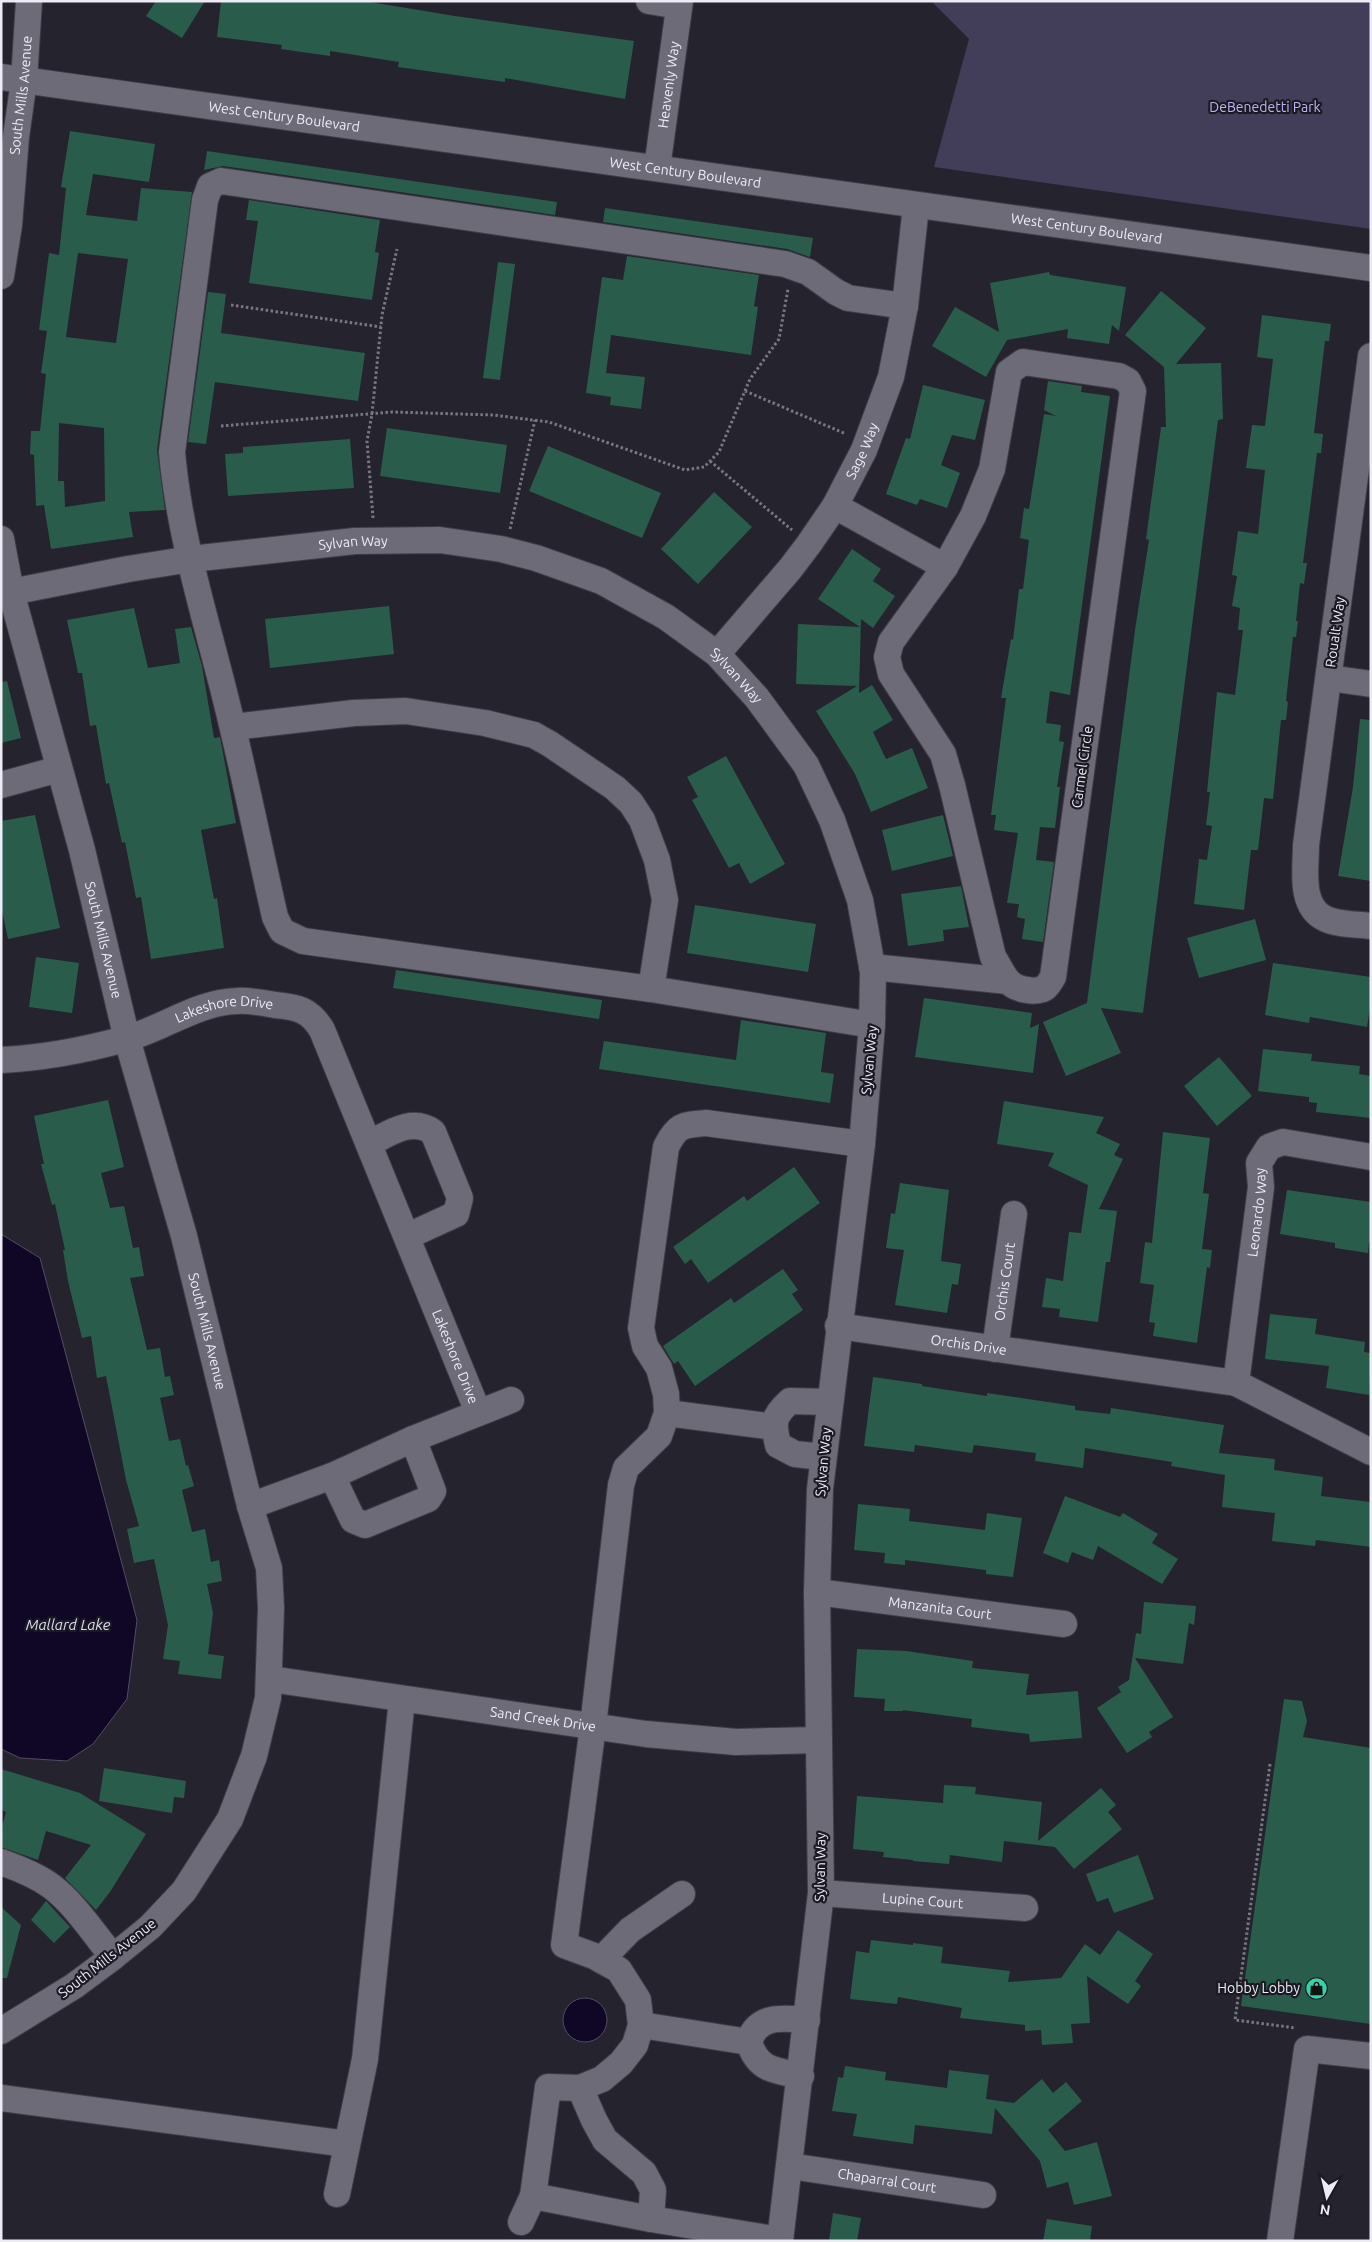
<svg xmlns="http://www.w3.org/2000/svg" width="1372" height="2242" viewBox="0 0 1372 2242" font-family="Ubuntu,sans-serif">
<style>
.green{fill:#423d59}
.water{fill:#100726;stroke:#524c64}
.building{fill:#2a5c4b;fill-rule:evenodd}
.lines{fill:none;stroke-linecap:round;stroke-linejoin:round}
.minor-casing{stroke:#3f3d47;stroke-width:28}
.path{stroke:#797881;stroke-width:3;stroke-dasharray:2.5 2.5;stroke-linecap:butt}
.minor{stroke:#6d6b78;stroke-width:26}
.labels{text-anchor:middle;stroke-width:4.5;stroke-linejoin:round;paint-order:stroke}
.street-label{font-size:14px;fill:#edecf4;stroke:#1b1a24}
.park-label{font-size:14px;fill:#c0b4f4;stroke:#1b1a24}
.poi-label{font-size:14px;fill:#edecf4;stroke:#1b1a24;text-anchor:end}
.water-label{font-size:15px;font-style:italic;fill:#dedaf4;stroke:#1b1a24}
</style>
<rect width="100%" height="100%" fill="#25232e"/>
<!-- green -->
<path class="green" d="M931,1H1371V229L934,167L969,39Z"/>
<!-- water -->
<path class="water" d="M1,1234L40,1258L137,1620L127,1699L93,1744L67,1761L20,1758L1,1749Z
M563 2020a22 22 0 1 1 44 0a22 22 0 1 1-44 0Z"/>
<!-- building -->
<path class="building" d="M156,1H205L182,38L146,16Z
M221,1H364L455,16L634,41L625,99L505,78V82L398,67L399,62L330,51V56L281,49L282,45L217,37Z
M70,131L155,144L149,182L93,174L86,215L137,221L141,188L192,192L157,450L165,510L129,512L133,537L51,549L44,505L36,506L34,455L30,454L31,431H40L46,374L41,373L47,331L39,330L49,253L59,255L66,188L61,187ZM78,253L128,259L116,343L66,337ZM59,423L104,428L105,501L65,507L64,481H58Z
M207,151L557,202L555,215L223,166L204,170Z
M249,200L380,220L375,252L379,253L372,300L249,283L258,221L246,220Z
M605,208L813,238L810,257L787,249L603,222Z
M627,256L759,275L754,306L758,307L751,355L611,335L606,373L645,377L641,409L610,405L611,397L586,393L602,277L623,280Z
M498,262L515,264L500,380L483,378Z
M1049,272L1050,275L1126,287L1119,331L1112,325L1109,344L1067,338L1068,329L1007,340L986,377L932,346L955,307L999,332L990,283Z
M1161,291L1206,328L1176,364L1221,363L1223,419L1218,420L1143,1013L1101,1008L1121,1053L1066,1076L1043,1022L1087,1003L1135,630L1149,540L1146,539L1161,427H1166L1164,367L1125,335Z
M208,292L226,294L221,333L365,353L358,401L215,382L206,444L188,442Z
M1262,315L1331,324L1329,341H1325L1314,433L1323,434L1321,453H1317L1303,563H1307L1304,584L1300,583L1296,621H1298L1296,637H1293L1286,701L1288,702L1286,720H1281L1273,799L1264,798L1258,850H1251L1244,910L1194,904L1199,859L1207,860L1212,826L1206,825L1210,792H1207L1217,692L1235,695L1243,630H1238L1240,608L1232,606L1237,576L1232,575L1238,531L1258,534L1265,470L1246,468L1252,425L1265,426L1273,359L1257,357Z
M1048,381L1082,386L1081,392L1110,396L1070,695L1050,691L1046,723L1061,725L1059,741L1064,742L1057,787H1060L1055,828L1040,827L1036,860L1054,862L1043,942L1022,939L1025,919L1017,917L1019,904L1007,903L1018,833L994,830L996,815H991L1006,698H1001L1011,639L1013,640L1019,589H1023L1029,540L1020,538L1024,508L1029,509L1044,414L1056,416L1044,410Z
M923,385L985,400L975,440L952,435L941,465L960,473L947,508L920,499L917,505L886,494L906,438L910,439Z
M387,428L507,445L500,493L380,476Z
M350,439L354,488L228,496L225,454L243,453V447Z
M548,446L661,493L642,538L529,491Z
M714,492L752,527L698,584L661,549Z
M852,549L881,569L873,581L895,596L873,628L861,619L859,693L872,685L893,720L873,732L886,759L912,748L928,788L871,812L855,774L816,711L857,686L796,684L798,624L860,627L818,599Z
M389,606L394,654L270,668L265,619Z
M134,608L148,668L180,663L175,629L191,627L202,666L214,738L220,737L236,823L201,830L214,899L217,898L224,948L151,959L141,897L136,898L125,842L122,843L109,783L106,784L96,725L90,726L82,673H78L67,620Z
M7,681L21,738L1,743V682Z
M1360,719L1371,720V881L1338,876L1353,787Z
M726,756L785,864L750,884L739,863L729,868L692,800L698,797L687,777Z
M35,815L60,928L8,939L1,906V821Z
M943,815L953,856L892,871L882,830Z
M961,886L969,927L943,930L944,941L908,946L901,894Z
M695,905L816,924L808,972L687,953Z
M1255,919L1266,960L1199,978L1187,938Z
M36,957L79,963L72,1013L29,1007Z
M1273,963L1371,977V1002L1367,1027L1310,1017L1309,1023L1265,1015Z
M396,970L602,1000L599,1019L393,988Z
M924,998L1032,1013L1030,1028L1039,1024L1033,1073L915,1057Z
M741,1020L826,1033L821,1072L834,1074L830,1103L599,1069L604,1041L736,1060Z
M1263,1049L1312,1054L1311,1061L1360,1066L1359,1074L1371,1076V1118L1316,1112L1317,1103L1309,1102V1097L1258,1091Z
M1219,1057L1252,1096L1217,1126L1184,1086Z
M108,1100L124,1167L101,1173L110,1208L124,1206L133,1248L139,1247L144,1276L130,1278L147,1350L160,1348L165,1377L170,1376L174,1395L160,1398L169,1441L180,1439L186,1466L188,1465L194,1486L182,1490L192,1532L205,1529L211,1562L219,1560L222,1581L207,1584L213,1613L208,1654L224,1656L221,1679L178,1674L180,1661L163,1659L168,1625L154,1559L134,1563L127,1529L139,1526L126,1480L106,1376L97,1378L91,1336L82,1338L68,1281L63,1250H65L55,1204L52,1205L41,1164H44L34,1116Z
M1004,1101L1104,1117L1096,1133L1120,1144L1114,1155L1123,1159L1099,1209L1117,1211L1110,1262H1106L1098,1322L1059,1317L1060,1309L1042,1307L1046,1278L1063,1281L1069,1232L1081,1233L1088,1185L1048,1166L1054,1153L997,1144Z
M1163,1132L1210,1138L1203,1193L1209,1194L1202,1249L1212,1250L1210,1268L1207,1267L1197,1343L1153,1336L1155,1323L1149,1322L1154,1285L1140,1283L1145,1242L1152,1243Z
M794,1167L820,1203L708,1283L691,1259L685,1264L673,1247L744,1196L747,1201Z
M900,1183L949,1190L941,1261L961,1264L958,1285L952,1284L947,1313L895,1305L904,1250L886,1248L891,1213L895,1214Z
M1287,1190L1371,1202V1243L1369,1242L1368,1253L1335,1248V1243L1280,1234Z
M783,1269L798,1290L792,1294L803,1310L695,1386L678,1361L674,1364L663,1346L731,1298L734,1303Z
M1270,1314L1317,1319L1315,1334L1365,1342L1364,1352L1371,1353L1369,1395L1326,1388L1329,1366L1265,1359Z
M873,1377L922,1384V1386L987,1396V1393L1075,1406V1410L1110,1414L1111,1408L1224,1425L1219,1453L1275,1459L1274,1470L1323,1477L1321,1496L1371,1502V1547L1316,1540L1315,1546L1272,1541L1275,1513L1222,1507L1225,1475L1171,1466L1172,1462L1085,1448L1083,1468L1035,1461L1036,1453L974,1445L972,1453L915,1445L914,1452L864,1446Z
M1065,1496L1120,1517L1123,1513L1158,1534L1152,1543L1178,1559L1162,1584L1098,1546L1093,1560L1072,1552L1068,1563L1043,1553Z
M858,1504L910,1509L909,1521L985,1530L987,1513L1022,1518L1013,1577L986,1574V1570L905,1560V1565L884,1563L885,1553L854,1550Z
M1144,1602L1196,1606L1194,1625L1189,1623L1183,1664L1135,1658L1173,1717L1149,1732L1152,1737L1127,1753L1097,1708L1121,1692L1118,1687L1129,1680L1136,1633L1141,1634Z
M857,1649L906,1651L973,1661L972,1668L1029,1674L1026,1695L1078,1691L1082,1738L1030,1742L1029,1734L971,1727L972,1719L903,1710V1711H884L885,1699L854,1697Z
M1284,1699L1302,1701L1307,1721L1303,1737L1371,1748V2024L1241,2006Z
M104,1768L186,1781L184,1798L174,1797L172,1813L99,1801Z
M1,1769L80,1793L146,1834L110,1892L96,1910L65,1878L91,1845L46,1831L38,1860L1,1847V1830L6,1812L1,1810Z
M944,1785L976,1787L975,1794L1042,1802L1038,1841L1101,1788L1116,1805L1108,1812L1122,1829L1074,1869L1055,1847L1004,1841L1002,1862L950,1855L949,1864L913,1861V1860L883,1857L884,1852L853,1849L857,1796L943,1803Z
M1138,1855L1154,1899L1114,1913L1108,1898L1097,1902L1086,1874Z
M46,1901L70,1927L54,1943L31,1920Z
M1,1907L21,1925L7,1978H1Z
M1118,1930L1153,1954L1135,1981L1141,1986L1128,2004L1087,1976L1090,2023L1071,2024L1073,2043L1042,2045L1041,2030L1025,2031V2025L960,2018L962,2008L898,1997L897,2004L850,1999L856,1951L869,1953L871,1940L913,1945V1943L943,1947L941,1963L1010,1971L1008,1982L1061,1978L1085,1944L1100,1955Z
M845,2066L886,2072L885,2080L947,2088L949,2070L989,2075L986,2099L1014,2103L1042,2079L1053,2093L1066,2082L1082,2101L1048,2130L1065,2151L1097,2142L1112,2196L1074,2205L1068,2182L1047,2188L1040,2161L995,2108L992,2134L915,2125L913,2144L853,2136L857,2114L832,2111L838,2077L843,2078Z
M833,2213L861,2218L857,2241H829Z
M1047,2219L1092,2226L1090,2241H1043Z"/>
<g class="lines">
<defs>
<g id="minor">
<path d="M649,1L679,6"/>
<path id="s1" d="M1,77L1371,268"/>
<path id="s2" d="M657,168L680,1"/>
<path id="s3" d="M1,276L9,225L16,137L24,80L29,1"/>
<path d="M1371,356L1306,845C1306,868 1299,905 1324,918C1337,925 1357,924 1371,926"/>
<path d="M1023,362L1119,376L1128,381L1133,391L1053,977C1050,981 1048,987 1043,989C1032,993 1015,989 1008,981C1002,974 998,964 993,957L952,785L943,754L891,674L887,657L891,642L945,567L973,516L992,469L1009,372Z"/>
<path d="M835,506L945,567"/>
<path id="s4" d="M1,539L11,592L82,850L127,1039L184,1236L250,1506L269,1568L271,1608L268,1698L254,1756L230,1819L184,1891L150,1927L113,1957L74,1986L1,2031"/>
<path id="s5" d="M11,592L128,569L191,559L355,541L440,540L501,549L536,558L601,581L666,617L717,654L757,698L806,765L832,820L860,900L873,972L872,1025L862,1144L820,1489L817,1592L821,1893L780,2241"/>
<path id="s6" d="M717,654L790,569L809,544L835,506L864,450L891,377L905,306L916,206"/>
<path d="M1329,678L1371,684"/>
<path d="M233,727L354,713L406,711L485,723L534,735L550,744L615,788L631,803L642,820L657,860L665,900L651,989"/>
<path d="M1,785L59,769"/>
<path d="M872,967L1008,981"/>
<path d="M872,1025L651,989L303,941L282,931L275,917C258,842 243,767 224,692C204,613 179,533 172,452L205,200L210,186L221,181L785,264L808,272L836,292L848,298L905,306"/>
<path id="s7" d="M1,1060C43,1058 85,1050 125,1039C163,1029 197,1002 237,1001C249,1000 263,1003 275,1005C298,1007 310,1010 322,1030L478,1412"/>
<path d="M370,1143C390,1133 412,1117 433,1132L460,1198L456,1214L408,1236"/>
<path id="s8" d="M838,1326L1236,1383L1371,1452"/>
<path id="s9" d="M995,1349L1014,1214"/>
<path id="s10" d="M1236,1383L1261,1187L1259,1163L1269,1147L1283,1142L1371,1157"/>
<path d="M667,1413L774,1427"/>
<path d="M823,1457L795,1454L778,1445C773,1423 772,1417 790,1401L829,1402"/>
<path d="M332,1476L353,1520L365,1525L428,1499L433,1491L413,1439"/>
<path d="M250,1506L332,1476L413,1439L511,1400"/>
<path id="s11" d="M817,1592L1064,1624"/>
<path id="s12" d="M270,1679L646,1734L736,1742L819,1740"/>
<path d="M1,1862C18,1868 36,1875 51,1886C75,1904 94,1934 113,1957"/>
<path id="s13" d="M821,1893L1025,1908"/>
<path d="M601,1960L630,1930L682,1894"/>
<path d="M641,2025L749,2042C758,2071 775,2070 801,2076"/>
<path d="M749,2042C757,2014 784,2018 807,2020"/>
<path d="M580,2088L594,2120L605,2140L644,2173L653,2190L651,2219"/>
<path d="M1,2098L347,2144"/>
<path id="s14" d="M790,2166L983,2195"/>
<path d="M337,2194L365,2059L402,1699"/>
<path d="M533,2196L651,2219L780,2240"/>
<path d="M521,2222L533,2196L548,2087L580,2088L602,2079L621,2063L635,2045L641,2025L638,2000L619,1970L594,1956L564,1945L593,1726L621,1485L626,1468L659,1436L667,1413L666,1394L659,1368L645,1346L641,1328L666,1147C677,1125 682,1125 706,1123L862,1144"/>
<path d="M1280,2241L1307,2049L1371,2056"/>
</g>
</defs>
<!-- minor casing -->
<use href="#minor" class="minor-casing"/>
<!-- path -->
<path class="path" d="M231,305L381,327
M745,391L846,434
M221,426L392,412L493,415L549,422L685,470L704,467L719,452L750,379L779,339L788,289
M710,461L792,530
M373,518L367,441L372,414L382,315L397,249
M510,529L535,420
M1270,1764L1235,2020L1296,2028"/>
<!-- minor -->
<use href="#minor" class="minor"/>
</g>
<!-- icons -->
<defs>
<symbol id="shop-disc" viewBox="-11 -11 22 22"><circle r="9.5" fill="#34d4a8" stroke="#1b1a24"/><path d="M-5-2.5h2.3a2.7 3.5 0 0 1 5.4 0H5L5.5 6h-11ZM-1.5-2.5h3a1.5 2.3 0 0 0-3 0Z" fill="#111"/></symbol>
</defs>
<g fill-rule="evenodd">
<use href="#shop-disc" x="1304" y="1976" width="25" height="25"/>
</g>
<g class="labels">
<!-- street labels -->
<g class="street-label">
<text dy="5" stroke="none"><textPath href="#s2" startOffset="84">Heavenly Way</textPath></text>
<text dy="5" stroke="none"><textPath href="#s3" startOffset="182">South Mills Avenue</textPath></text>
<text dy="5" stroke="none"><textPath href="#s1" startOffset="286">West Century Boulevard</textPath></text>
<text dy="5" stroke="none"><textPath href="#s1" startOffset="691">West Century Boulevard</textPath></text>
<text dy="5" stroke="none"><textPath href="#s1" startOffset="1096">West Century Boulevard</textPath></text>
<text dy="5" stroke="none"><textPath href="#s6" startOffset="251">Sage Way</textPath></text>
<text dy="5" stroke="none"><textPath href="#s5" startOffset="346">Sylvan Way</textPath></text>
<text transform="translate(1335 632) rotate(-82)" y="5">Roualt Way</text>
<text dy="5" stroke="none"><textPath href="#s5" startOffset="766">Sylvan Way</textPath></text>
<text transform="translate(1082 767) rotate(-82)" y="5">Carmel Circle</text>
<text dy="5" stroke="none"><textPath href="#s4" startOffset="414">South Mills Avenue</textPath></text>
<text dy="5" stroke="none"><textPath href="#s7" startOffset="231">Lakeshore Drive</textPath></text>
<text transform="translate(869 1060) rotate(-85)" y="5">Sylvan Way</text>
<text dy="5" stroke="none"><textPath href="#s10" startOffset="172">Leonardo Way</textPath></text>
<text dy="5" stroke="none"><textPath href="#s9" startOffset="68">Orchis Court</textPath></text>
<text dy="5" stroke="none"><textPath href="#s4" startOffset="819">South Mills Avenue</textPath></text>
<text dy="5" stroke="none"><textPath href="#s8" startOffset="132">Orchis Drive</textPath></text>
<text dy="5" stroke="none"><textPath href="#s7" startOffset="692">Lakeshore Drive</textPath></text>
<text transform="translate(823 1462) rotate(-85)" y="5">Sylvan Way</text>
<text dy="5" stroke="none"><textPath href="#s11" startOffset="124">Manzanita Court</textPath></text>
<text dy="5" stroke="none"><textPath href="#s12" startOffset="276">Sand Creek Drive</textPath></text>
<text transform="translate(820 1867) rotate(-89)" y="5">Sylvan Way</text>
<text dy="5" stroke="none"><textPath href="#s13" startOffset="102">Lupine Court</textPath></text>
<text transform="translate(107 1958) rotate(-38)" y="5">South Mills Avenue</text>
<text dy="5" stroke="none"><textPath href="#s14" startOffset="98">Chaparral Court</textPath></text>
</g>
<!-- park labels -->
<g class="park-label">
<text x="1265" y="112">DeBenedetti Park</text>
</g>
<!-- poi labels -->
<g class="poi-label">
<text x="1300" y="1993">Hobby Lobby</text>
</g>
<!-- water labels -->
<g class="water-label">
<text x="68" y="1630">Mallard Lake</text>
</g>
</g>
<!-- border -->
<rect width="1372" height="2242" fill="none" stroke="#edecf4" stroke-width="5"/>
<!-- north arrow -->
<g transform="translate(1327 2197) rotate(188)" stroke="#1b1a24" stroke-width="4" paint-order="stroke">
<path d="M0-4L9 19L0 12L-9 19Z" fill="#edecf4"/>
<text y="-8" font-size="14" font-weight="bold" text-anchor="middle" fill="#edecf4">N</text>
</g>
</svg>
